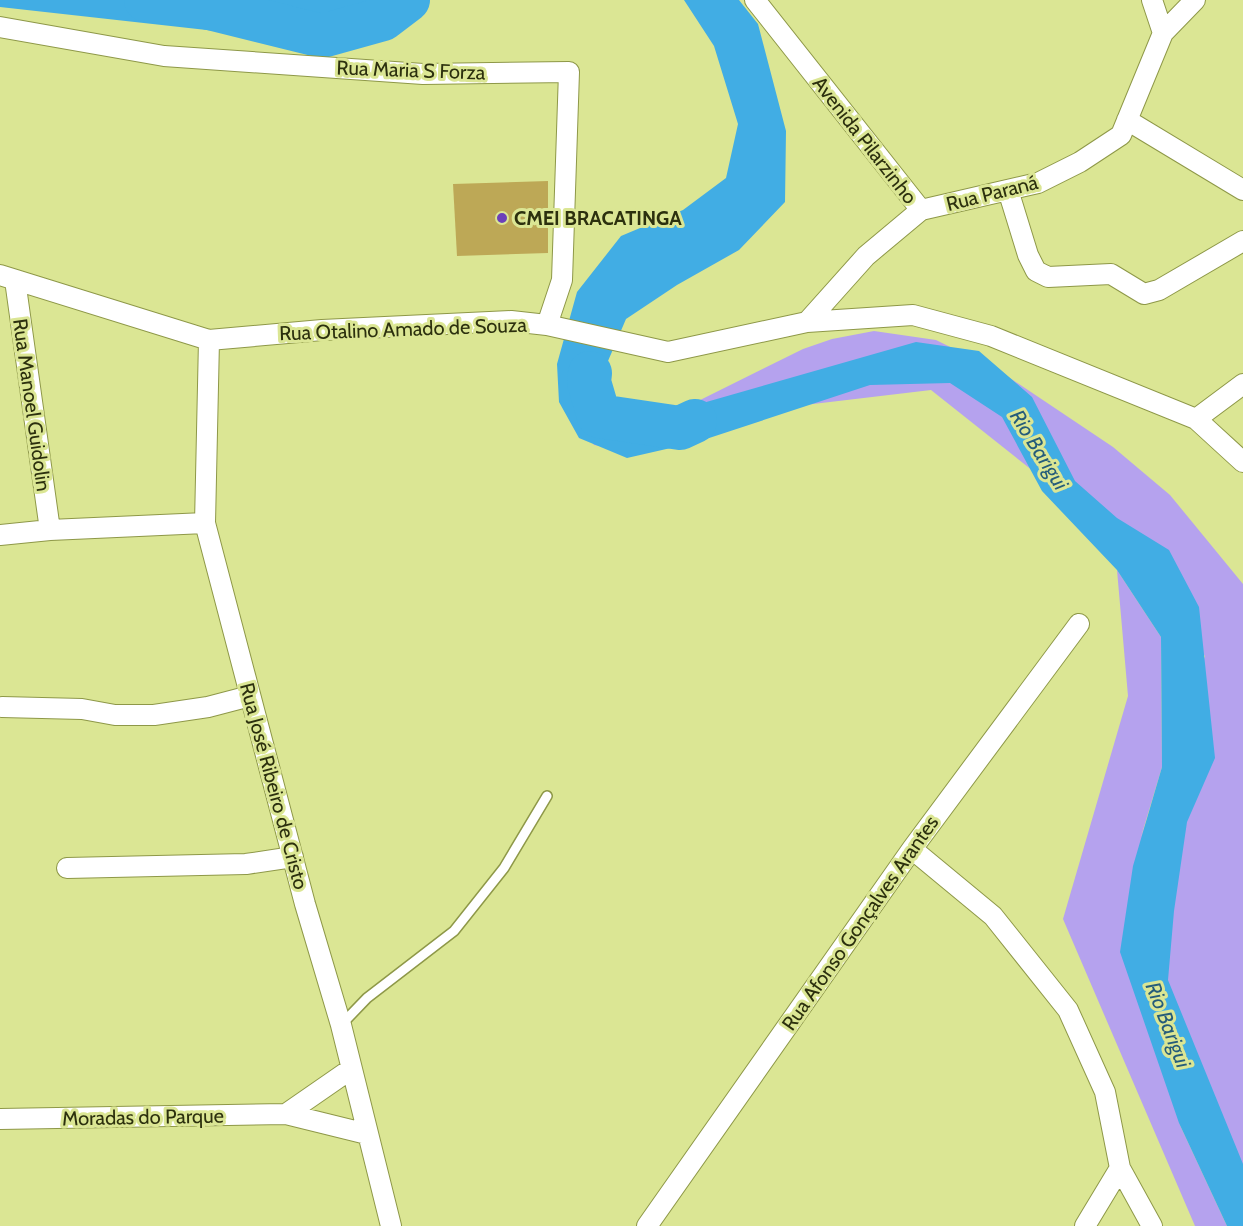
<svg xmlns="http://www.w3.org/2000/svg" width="1243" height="1226" viewBox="0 0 1243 1226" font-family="Cabin,sans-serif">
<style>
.green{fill:#b5a2ee}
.water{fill:#41ade4}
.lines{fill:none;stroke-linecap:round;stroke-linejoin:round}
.river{stroke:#41ade4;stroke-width:44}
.building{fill:#bda856}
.service-casing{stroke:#8e9848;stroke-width:12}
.minor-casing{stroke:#8e9848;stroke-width:22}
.service{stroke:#fff;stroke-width:9}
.minor{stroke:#fff;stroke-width:20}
.poi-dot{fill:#6c41b9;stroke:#dbe694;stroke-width:2}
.labels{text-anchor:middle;stroke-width:6;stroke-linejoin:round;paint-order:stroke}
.street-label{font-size:20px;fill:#2c300e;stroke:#dbe694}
.poi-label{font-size:20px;font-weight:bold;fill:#2c300e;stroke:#dbe694;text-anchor:start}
.water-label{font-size:21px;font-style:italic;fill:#255c7a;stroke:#dbe694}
</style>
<rect width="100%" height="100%" fill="#dbe694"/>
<!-- green -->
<path class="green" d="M874,331L936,340L1001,372L1113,447L1170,495L1243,584V1226L1179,1123L1227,1226H1195L1063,919L1128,696L1117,570L1161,637L1162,767L1141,837L1205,656L1052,486L931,390L771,409L645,453L594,445L579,424L609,413L636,421L672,414L803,349L832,339Z"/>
<!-- water -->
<path class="water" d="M0,0H395L364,24L288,39L0,7Z
M684,0H739L758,24L786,131L785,202L739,250L677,285L626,319L599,382L619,427L916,342L979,351L1032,397L1075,481L1117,518L1169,550L1199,607L1215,758L1187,822L1174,911L1168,980L1243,1164V1226H1227L1179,1123L1120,952L1133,866L1162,767L1161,637L1117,570L1042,491L1002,417L950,383L870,385L697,442L627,458L579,438L559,402L557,364L577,292L621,236L683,210L726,178L738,124L714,46Z"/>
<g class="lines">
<!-- river -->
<path class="river" d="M146,0L205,7L322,36L383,19L408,0
M590,373L589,382L599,416L680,428L695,421"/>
</g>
<!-- building -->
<path class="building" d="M548,181V253L457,256L453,184Z"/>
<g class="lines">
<defs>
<path id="service" d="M341,1025L367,998L454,931L504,868L547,796"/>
<path id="minor" d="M755,0L921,210L866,256L807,322
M1152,0L1163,33
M0,27L164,56L423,74L569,72L562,280L547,325
M1127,120L1243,190
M1008,190L1028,255L1036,271L1048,277L1111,274L1144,294L1159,290L1243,241
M921,210L1038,183L1080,162L1121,135L1163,33L1195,0
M0,275L209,340L322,330L511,321L547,325L668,352L807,322L913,315L991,336L1196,419L1243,462
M15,280L50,530
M209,340L205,523L305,904L341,1025L391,1226
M1196,419L1243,384
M0,535L50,530L205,523
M2,707L82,709L115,715H154L208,707L250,696
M912,849L993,916L1068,1010L1105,1092L1120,1168L1152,1226
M67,868L246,864L293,857
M286,1114L351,1069
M0,1119L286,1114L367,1134
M647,1226L912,849L1079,624
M1085,1226L1120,1168"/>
</defs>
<!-- service casing -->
<use href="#service" class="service-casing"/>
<!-- minor casing -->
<use href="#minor" class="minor-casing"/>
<!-- service -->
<use href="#service" class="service"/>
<!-- minor -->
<use href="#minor" class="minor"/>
</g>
<!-- markers -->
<circle class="poi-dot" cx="502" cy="218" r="6"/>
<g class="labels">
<!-- street labels -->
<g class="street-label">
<text transform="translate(411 70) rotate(2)" y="7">Rua Maria S Forza</text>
<text transform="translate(865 140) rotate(52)" y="7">Avenida Pilarzinho</text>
<text transform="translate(992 193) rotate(-14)" y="7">Rua Paraná</text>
<text transform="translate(403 329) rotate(-2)" y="7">Rua Otalino Amado de Souza</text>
<text transform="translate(32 405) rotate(82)" y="7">Rua Manoel Guidolin</text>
<text transform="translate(274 786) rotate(75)" y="7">Rua José Ribeiro de Cristo</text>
<text transform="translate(860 923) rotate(-55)" y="7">Rua Afonso Gonçalves Arantes</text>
<text transform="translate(143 1117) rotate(-1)" y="7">Moradas do Parque</text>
</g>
<!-- poi labels -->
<g class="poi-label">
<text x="514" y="225">CMEI BRACATINGA</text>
</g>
<!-- water labels -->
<g class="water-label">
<text transform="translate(1039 450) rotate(58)" y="7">Rio Barigui</text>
<text transform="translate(1168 1025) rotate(69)" y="7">Rio Barigui</text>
</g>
</g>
</svg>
